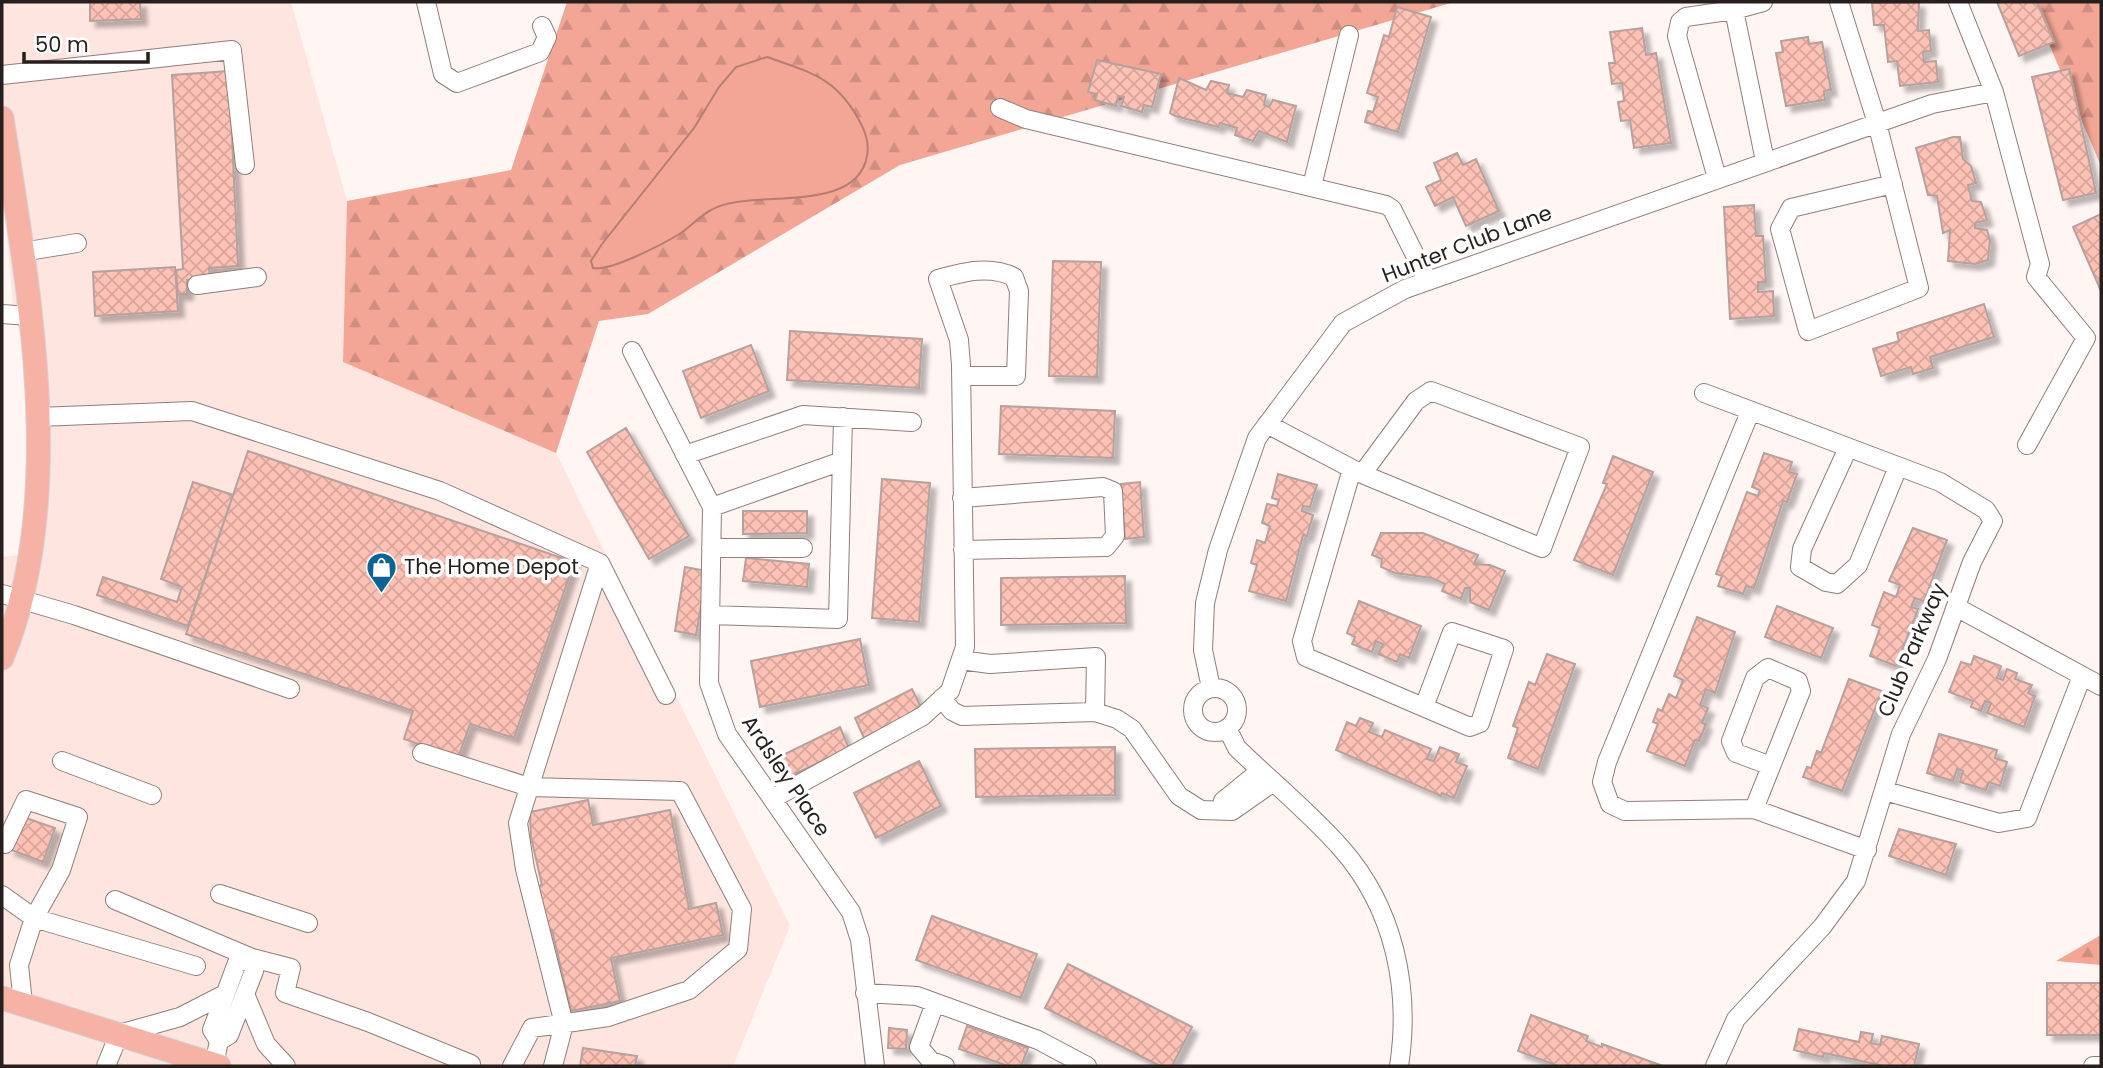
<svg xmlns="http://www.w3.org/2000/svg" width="2103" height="1068" viewBox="0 0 2103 1068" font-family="Poppins,sans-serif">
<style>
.built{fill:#fee5e0}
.forest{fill:url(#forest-firs)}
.water{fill:#f4a696;stroke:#b67e72;stroke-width:2}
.building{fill:url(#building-cross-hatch);stroke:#b6a19d;stroke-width:2;filter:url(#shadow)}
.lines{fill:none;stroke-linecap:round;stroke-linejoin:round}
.minor-casing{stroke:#917d79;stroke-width:20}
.major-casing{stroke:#d4d2d2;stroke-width:25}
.minor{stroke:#fff;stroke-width:18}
.major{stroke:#f5b2a5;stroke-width:23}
.labels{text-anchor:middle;stroke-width:7;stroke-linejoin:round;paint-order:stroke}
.street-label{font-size:21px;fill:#271f1d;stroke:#fff}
.poi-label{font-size:21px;fill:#271f1d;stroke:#fff;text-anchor:start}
</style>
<defs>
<pattern id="forest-firs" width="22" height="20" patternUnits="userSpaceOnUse" patternTransform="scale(1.75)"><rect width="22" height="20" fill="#f3a696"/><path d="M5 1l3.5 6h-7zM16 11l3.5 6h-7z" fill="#d08e81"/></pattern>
<pattern id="building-cross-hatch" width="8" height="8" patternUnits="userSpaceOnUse" patternTransform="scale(1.75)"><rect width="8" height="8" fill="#fdc1b5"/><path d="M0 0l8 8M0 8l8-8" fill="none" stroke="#d9a59b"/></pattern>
<filter id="shadow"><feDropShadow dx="6" dy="6" stdDeviation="2" flood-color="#0004"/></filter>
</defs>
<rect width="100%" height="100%" fill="#fff6f4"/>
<!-- built -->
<path class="built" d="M2,2H291L347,201L343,362L556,453L790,926L733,1066H2V557L25,554L32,380L13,307L2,179Z"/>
<!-- forest -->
<path class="forest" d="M567,2H1454L900,165L648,314L599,321L556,453L343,362L347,201L511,170Z
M2031,2H2101V166Z
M2101,935V965L2056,961Z"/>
<!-- water -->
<path class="water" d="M767,57C813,73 839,79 862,126C867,136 869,145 867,156C856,217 749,187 711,210C700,216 691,226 681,233C665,243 610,272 593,268L591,261L602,244L694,128L719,87L736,67Z"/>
<!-- building -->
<path class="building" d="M90,2H140L141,19L90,21Z
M1919,2L1918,31L1929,30L1931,51L1923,52L1924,62L1936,61L1938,82L1900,86L1897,61L1888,62L1884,25H1874L1872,3Z
M1997,2H2037L2054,42L2019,56Z
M1397,7L1431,17L1398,132L1365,122L1368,111L1373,112L1378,97L1367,93L1384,35L1389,37Z
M1642,28L1646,55L1656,53L1671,143L1634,148L1630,120L1621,121L1618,102L1624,101L1622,83L1612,84L1609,63H1615L1610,32Z
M1808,37L1809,44L1822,42L1831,90L1824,91L1825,100L1786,106L1776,53L1783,52L1781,41Z
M1097,60L1161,74L1152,107L1144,105L1142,112L1121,106L1124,97L1118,96L1116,106L1095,100L1097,94L1088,92Z
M2069,69L2096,193L2063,200L2032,77Z
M229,71L238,266L209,268L210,279L187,280V294H178L176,270L183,269L172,75Z
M1179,78L1206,90L1211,81L1229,85L1227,93L1243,97L1247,90L1266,95L1264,105L1269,107L1273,100L1296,106L1287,142L1259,131L1253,141L1235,135L1237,128L1220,123L1218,127L1175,116L1170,113Z
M1953,137H1960L1963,159L1971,166L1976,183L1968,185L1972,201L1981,202L1987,220L1975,223V228L1987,230L1990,240L1988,260L1975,264L1948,261L1950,230L1943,233L1937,196L1928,195L1916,148Z
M1457,153L1463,165L1476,159L1499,211L1466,226L1453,197L1435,206L1426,187L1441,180L1434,163Z
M1754,205L1756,236H1763L1766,282H1758V292L1773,291L1774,316L1730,319L1724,207Z
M2101,214V291L2073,227Z
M1053,261L1101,262L1097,377L1049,376Z
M175,267L178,311L95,316L93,272Z
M1984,304L1994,337L1930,357L1933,368L1913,374L1911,367L1881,376L1873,349L1899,341L1897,333Z
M790,331L922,339L919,388L787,380Z
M751,345L769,391L701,418L683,371Z
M1001,406L1115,411L1113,458L999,454Z
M626,428L689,536L649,559L587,452Z
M248,451L574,562L514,738L470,724L458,758L404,739L413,711L186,634Z
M1764,453L1792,462L1789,472L1797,474L1787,502L1783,501L1754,588L1746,586L1743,594L1718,586L1722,576L1716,574L1747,492L1758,496L1760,490L1752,487Z
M1613,456L1653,472L1613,575L1574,560L1607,484L1603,483Z
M1278,474L1317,485L1310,507L1303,506L1302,511L1313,515L1307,536L1303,535L1286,601L1249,591L1257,565L1251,563L1257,540L1265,543L1270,526L1262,523L1267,504L1277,506L1279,500L1272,498Z
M882,479L930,483L919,622L872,618Z
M193,482L233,495L188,626L97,595L103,577L177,602L182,587L161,579Z
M1140,482L1144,537L1125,539L1121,484Z
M743,511H807V533L743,534Z
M1913,528L1947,540L1924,601L1915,598L1911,607L1918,609L1896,666L1870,656L1880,628L1872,625L1884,592L1896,597L1900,585L1889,581Z
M1381,533H1423L1478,555L1474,564L1490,565L1505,571L1489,610L1470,602V588H1465L1461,599L1442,591L1445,584L1432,578L1395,573L1381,567L1382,559L1372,555Z
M746,558L809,564L807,587L743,581Z
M685,567L707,571L696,635L675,631Z
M1125,576L1126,623L1001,625V578Z
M1359,601L1421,626L1409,658L1400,654L1397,662L1378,654L1383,644L1376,641L1372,652L1352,644L1355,637L1347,633Z
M1777,606L1833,628L1821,658L1765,637Z
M1697,617L1735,632L1715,693L1706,689L1700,705L1708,708L1702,723L1706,724L1699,741L1695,740L1685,766L1647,751L1658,724L1653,722L1658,709L1662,711L1669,694L1676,698L1683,680L1674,676Z
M860,639L869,685L760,707L751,661Z
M1547,654L1575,664L1538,769L1508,758L1518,728L1513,726L1529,682L1535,685Z
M1974,656L2001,666L1997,678L2003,680L2007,669L2017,673L2015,679L2032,685L2028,693L2035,696L2024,727L1987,713L1991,703L1985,701L1981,711L1971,707L1973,701L1949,692L1961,662L1971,665Z
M1849,679L1882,691L1842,791L1803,777L1807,767L1811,768L1817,751L1821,753Z
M912,689L922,709L864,738L855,718Z
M1360,718L1373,723L1369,732L1382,737L1385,730L1431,749L1427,759L1434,761L1440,747L1459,754L1456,762L1467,766L1454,798L1442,793L1441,796L1336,750L1347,722L1356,726Z
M840,727L849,748L791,776L781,756Z
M1939,734L1997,750L1995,758L2007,762L2000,786L1989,782L1986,790L1960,782L1963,771L1957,769L1953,781L1927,773Z
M1115,747V795L976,797L975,749Z
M919,761L941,806L876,838L854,793Z
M588,800L593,825L670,810L689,909L716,903L723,935L611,958L620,1001L571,1011L552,930L543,931L534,887L542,885L531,837L530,812Z
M20,816L55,828L43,862L9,849Z
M1899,829L1956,844L1946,875L1889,856Z
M932,916L1037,954L1021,998L916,960Z
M1068,964L1192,1027L1172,1066H1160L1045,1008Z
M2047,983H2101V1035H2047Z
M1531,1015L1588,1036L1586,1041L1602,1047V1044L1663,1066H1558L1518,1051Z
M967,1026L1028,1048L1021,1066H1008L959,1049Z
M889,1028L907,1030L906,1049L888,1048Z
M1799,1029L1859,1042L1861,1032L1873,1034L1871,1043L1880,1045L1882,1036L1919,1044L1914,1066H1884L1824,1053L1823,1057L1794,1050Z
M583,1048L637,1056L635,1066H580Z"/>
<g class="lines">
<defs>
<path id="minor" d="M426,2L443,74L457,83L540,52L547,37L542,26
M1839,2L1877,123L1919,288L1808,331L1780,229L1791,208L1893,184
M1958,2L1994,92L2040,264L2036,277L2086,338L2027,445
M1734,10L1765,161
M2,75L232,50L245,165
M1000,108L1026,119L1386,205L1392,209L1428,281
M1717,178L1677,36L1680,22L1686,17L1734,10L1763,2
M1312,186L1349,35
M22,252L77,243
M197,285L257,277
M2,314L28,316
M632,351L712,507L709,683L727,734L851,912L860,940L875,1066
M1704,393L1940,482L1986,510L1993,521L1972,562L1937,659L1901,734L1856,881L1822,927L1736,1019L1715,1066
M1750,412L1607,762L1602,782L1610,804L1625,811L1754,809L1867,850
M38,417L192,411L440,491L600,563L666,695
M1267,424L1362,474L1542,548L1580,447L1431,391L1416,401L1362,474
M1848,448L1802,549L1800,567L1826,582L1837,584L1858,565L1898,467
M685,455L803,415L912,422
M1352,469L1302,641L1306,657L1470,727L1480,723L1504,649L1452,632L1424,707
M962,498L1103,487L1113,491L1115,536L1106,547L963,550
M712,507L842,461
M711,548H803
M2,594L74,615L290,689
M1956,607L2101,686
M711,615L838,619L843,417
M961,660L990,664L1096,657L1095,712
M1193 710a22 22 0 1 1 44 0a22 22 0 1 1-44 0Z
M1211,688L1203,650L1205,603L1218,550L1257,438L1343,323L1405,289L1932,104L1994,92
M942,698L952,711L962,716L1095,712L1117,719L1132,729L1179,796L1201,810L1232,811L1272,783
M1227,728L1237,748C1271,781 1309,812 1341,848C1394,908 1411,988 1399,1066
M422,753L529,787L680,791L742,909L738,949L689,990L608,1017L532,1028L512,1066
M62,761L152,795
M1885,791L1999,823L2027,818L2082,676
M772,799L923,716L950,691L965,647L961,365L959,340L938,279C964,272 989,265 1014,277L1019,291L1016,376H961
M1221,809L1223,801L1260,771
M1754,809L1801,691L1798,681L1768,668L1755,678L1731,741L1736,753L1771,766
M2,843L5,844L26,800L78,817L61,870L34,918L19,965L23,1004
M220,894L308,923
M2,895L34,918L196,966
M115,900L252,958L291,968L285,993L368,1022L471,1064
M865,993L917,996L1038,1040L1087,1066
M245,994L266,1044L286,1066
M935,1003L919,1047L931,1061L945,1066
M214,1065L219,1041L212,1030L237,963L252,958L254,971L229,1035L219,1041
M106,1066L119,1034L180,1017L225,994
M553,1066L564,1024L525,869L518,823L600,563
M2093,1066H2101"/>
<path id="major" d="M2,118C28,286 69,497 2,658
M2,998L219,1066"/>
</defs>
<!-- minor casing -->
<use href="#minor" class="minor-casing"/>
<!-- major casing -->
<use href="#major" class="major-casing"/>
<!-- minor -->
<use href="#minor" class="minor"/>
<!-- major -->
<use href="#major" class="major"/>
</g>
<!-- icons -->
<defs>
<symbol id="shop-pin" viewBox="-11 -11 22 30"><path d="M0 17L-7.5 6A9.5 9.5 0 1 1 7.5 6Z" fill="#0e6394" stroke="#fff"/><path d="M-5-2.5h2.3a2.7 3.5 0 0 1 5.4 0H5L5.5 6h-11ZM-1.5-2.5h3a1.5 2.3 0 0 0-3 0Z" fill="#fff"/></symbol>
</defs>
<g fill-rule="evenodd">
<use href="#shop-pin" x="364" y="550" width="35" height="47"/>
</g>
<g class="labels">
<!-- street labels -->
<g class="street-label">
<text transform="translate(1467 244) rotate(-21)" y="7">Hunter Club Lane</text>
<text transform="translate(1912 650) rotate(-67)" y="7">Club Parkway</text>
<text transform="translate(786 776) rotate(56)" y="7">Ardsley Place</text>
</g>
<!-- poi labels -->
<g class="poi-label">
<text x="404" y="574">The Home Depot</text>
</g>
</g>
<!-- border -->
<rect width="2103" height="1068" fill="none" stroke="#271f1d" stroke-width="7"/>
<!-- scale -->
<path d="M24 52v10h124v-10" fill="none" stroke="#271f1d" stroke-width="3.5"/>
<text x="35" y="52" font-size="21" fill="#271f1d" stroke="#ffffff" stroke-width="5" paint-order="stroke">50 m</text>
</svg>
